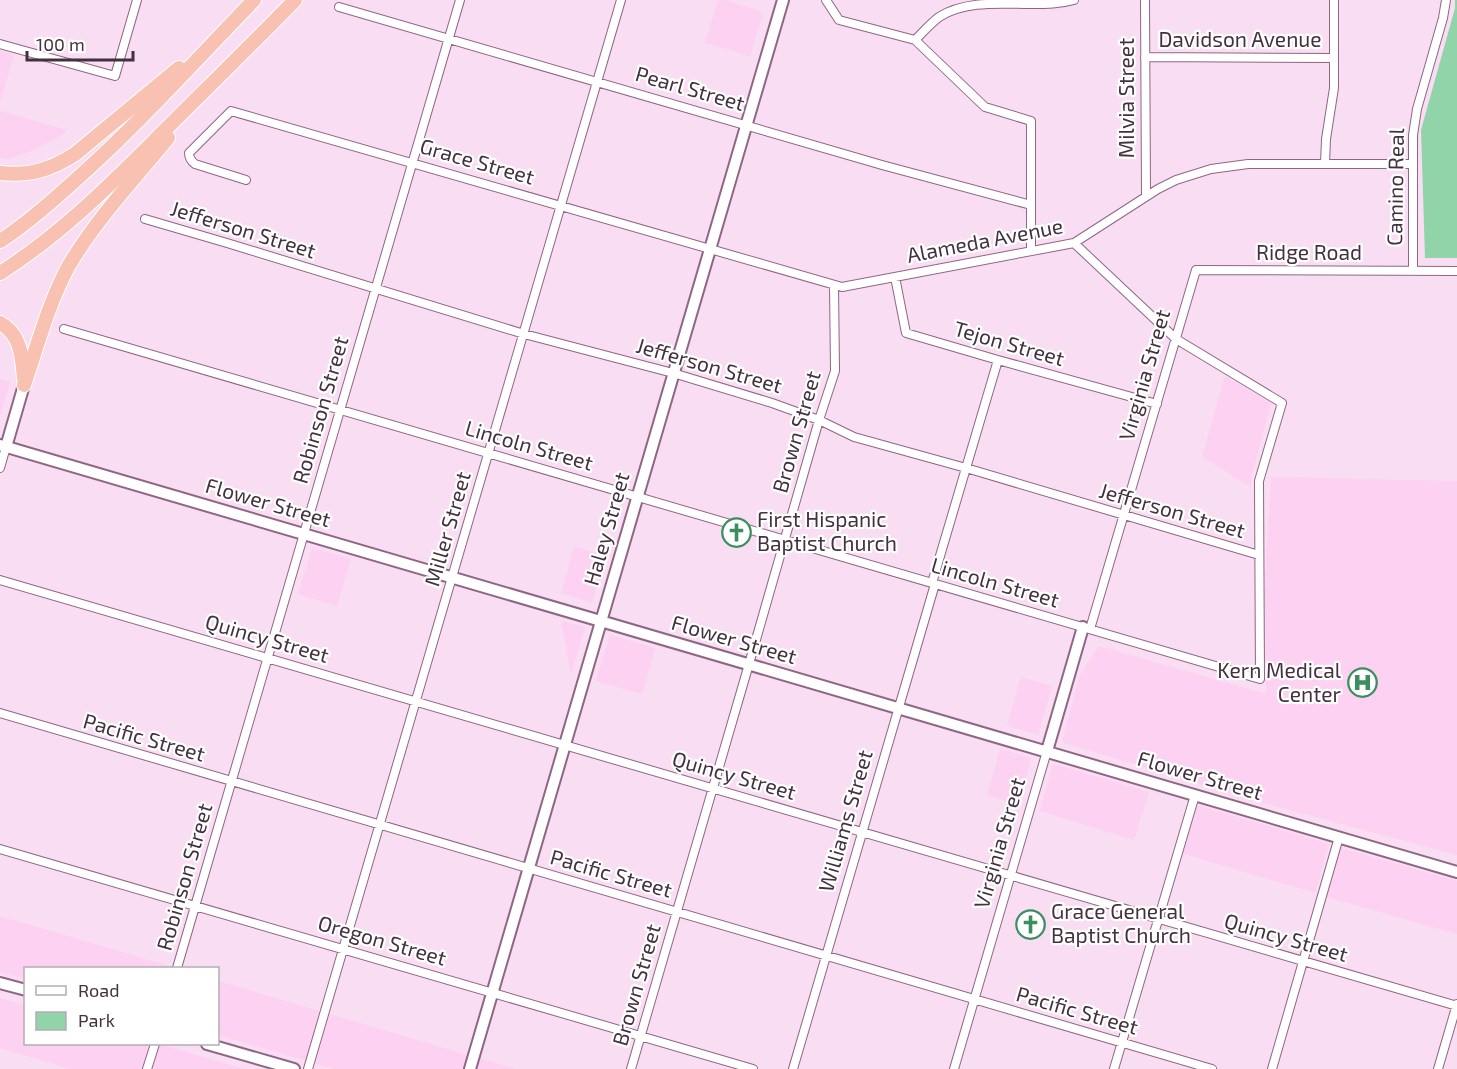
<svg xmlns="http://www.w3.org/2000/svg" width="1457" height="1069" viewBox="0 0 1457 1069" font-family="'Exo 2',sans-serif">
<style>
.built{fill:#fcd1f1}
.green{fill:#92d4aa}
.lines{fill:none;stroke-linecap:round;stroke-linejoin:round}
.street-casing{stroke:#8f6685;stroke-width:10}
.secondary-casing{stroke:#8f6685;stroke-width:14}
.highway-casing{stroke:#fff;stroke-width:16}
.street{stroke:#fff;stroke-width:8}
.secondary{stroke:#fff;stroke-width:10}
.highway{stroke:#f8c1b2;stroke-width:14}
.labels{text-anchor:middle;stroke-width:4.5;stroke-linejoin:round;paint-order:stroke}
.street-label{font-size:21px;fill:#43313e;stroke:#fff}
.poi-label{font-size:21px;fill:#43313e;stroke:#fff;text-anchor:start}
</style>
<rect width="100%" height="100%" fill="#f9ddf2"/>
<!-- built -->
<path class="built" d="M718,0H724L757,10L761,13L762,17L750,56L705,43Z
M0,51L14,55L0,103Z
M0,111L67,130L62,135L32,151L8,159L0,158Z
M1225,376L1271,403L1251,478V487L1202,457Z
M0,379L10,382L0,416Z
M1271,477L1457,481V855L1252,800L1062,742L1080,675L1099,646L1266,694L1265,585Z
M574,547L606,555L592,603L561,593Z
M312,548L351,559L337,606L298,594Z
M561,621L585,627L571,674Z
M610,635L655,648L642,694L596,681Z
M1021,677L1052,686L1038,735L1007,726Z
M1000,749L1031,758L1018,805L987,795Z
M1053,764L1149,792L1134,840L1040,811Z
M1200,806L1329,844L1315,893L1181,853L1195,807Z
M1341,848L1457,881V934L1327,897Z
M0,916L176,968H26L25,979L0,972Z
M218,981L515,1069H335L218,1035Z
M0,998L25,1005L26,1044H158L245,1069H71L0,1048Z"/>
<!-- green -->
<path class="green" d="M1455,0H1457V258H1425L1421,130L1455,8Z"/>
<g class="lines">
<defs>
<path id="street" d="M826,0L839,20L915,40L985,107L1031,121V251
M1145,0L1146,196
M339,7L882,165L1031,205
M915,40C923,32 930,24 939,17C966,0 1001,4 1031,4C1046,4 1060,4 1074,0
M0,44L115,76L137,0
M1145,57L1334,58
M1325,164L1326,139L1334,88V0
M246,180L195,164C191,161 189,158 189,153L231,111L842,287L1074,243L1158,189L1176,180L1211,169L1248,164H1413
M145,219L227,243L524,334L673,373L772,403L819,420L854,437L966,468L1259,555
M1413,271V135L1417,109L1443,18L1446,0
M895,277L906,333L998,360L1157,404
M64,329L1260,679L1259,481L1282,403L1176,339L1074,243
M0,468L6,447
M0,580L1457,1006
M932,583L998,360
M1090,629L1196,270L1457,271
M0,713L1212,1069
M0,849L753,1069
M177,968L460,0
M147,1069L155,1044
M308,1069L621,0
M631,1069L749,664L819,420L835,371L834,285
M793,1069L935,584
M954,1069L1047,751
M1114,1069L1195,795
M1272,1069L1339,837
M1438,1069L1457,1004"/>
<path id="secondary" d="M0,445L1457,872
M6,447L24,385
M1047,751L1083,627
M0,983L26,990
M207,1044L294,1069
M470,1069L783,0"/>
<path id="highway" d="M0,173C30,176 50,170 75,154L179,68
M0,241C25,225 49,204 71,184C136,127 194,62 254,0
M0,273C57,237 105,190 153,142C200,95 248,48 295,0
M0,323C21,334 22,357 24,378
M24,385C37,347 48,305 67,269C92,224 135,178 168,138"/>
</defs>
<!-- street casing -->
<use href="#street" class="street-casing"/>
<!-- secondary casing -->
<use href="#secondary" class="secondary-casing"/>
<!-- highway casing -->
<use href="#highway" class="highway-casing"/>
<!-- street -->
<use href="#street" class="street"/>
<!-- secondary -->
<use href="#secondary" class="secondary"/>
<!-- highway -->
<use href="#highway" class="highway"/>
</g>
<!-- icons -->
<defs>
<symbol id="church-ring" viewBox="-11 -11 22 22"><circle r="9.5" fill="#fff" stroke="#3c8e5f" stroke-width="1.5"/><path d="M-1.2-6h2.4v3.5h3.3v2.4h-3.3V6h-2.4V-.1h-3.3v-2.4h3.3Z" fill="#3c8e5f"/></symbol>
<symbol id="hospital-ring" viewBox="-11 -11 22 22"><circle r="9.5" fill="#fff" stroke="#3c8e5f" stroke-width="1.5"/><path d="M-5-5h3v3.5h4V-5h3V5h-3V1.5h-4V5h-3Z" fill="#3c8e5f"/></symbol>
</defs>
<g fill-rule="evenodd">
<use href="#church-ring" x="720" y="516" width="33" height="33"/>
<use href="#hospital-ring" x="1346" y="666" width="33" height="33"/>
<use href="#church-ring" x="1014" y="908" width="33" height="33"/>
</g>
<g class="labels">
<!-- street labels -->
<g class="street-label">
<text x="1240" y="47">Davidson Avenue</text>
<text transform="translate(690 89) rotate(16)" y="7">Pearl Street</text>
<text transform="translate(1127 98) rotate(-90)" y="7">Milvia Street</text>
<text transform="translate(477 162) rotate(16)" y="7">Grace Street</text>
<text transform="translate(1396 187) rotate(-89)" y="7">Camino Real</text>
<text transform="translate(243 230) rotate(17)" y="7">Jefferson Street</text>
<text transform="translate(985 241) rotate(-11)" y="7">Alameda Avenue</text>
<text x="1309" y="260">Ridge Road</text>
<text transform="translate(1009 344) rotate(16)" y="7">Tejon Street</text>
<text transform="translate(709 366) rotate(16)" y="7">Jefferson Street</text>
<text transform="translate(1145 375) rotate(-74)" y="7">Virginia Street</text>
<text transform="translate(321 410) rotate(-74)" y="7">Robinson Street</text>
<text transform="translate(797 432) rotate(-74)" y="7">Brown Street</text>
<text transform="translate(529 446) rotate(16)" y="7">Lincoln Street</text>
<text transform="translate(268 503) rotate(16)" y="7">Flower Street</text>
<text transform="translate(1172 511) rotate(16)" y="7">Jefferson Street</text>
<text transform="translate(448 529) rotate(-74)" y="7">Miller Street</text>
<text transform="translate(607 529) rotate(-74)" y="7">Haley Street</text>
<text transform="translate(995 583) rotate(16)" y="7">Lincoln Street</text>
<text transform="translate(267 639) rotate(16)" y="7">Quincy Street</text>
<text transform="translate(734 640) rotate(16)" y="7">Flower Street</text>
<text transform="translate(144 738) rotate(16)" y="7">Pacific Street</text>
<text transform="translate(734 776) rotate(16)" y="7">Quincy Street</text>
<text transform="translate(1200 776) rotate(16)" y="7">Flower Street</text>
<text transform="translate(846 821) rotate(-74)" y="7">Williams Street</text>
<text transform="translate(1000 843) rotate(-74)" y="7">Virginia Street</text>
<text transform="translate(611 874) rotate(16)" y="7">Pacific Street</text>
<text transform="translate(185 877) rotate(-74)" y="7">Robinson Street</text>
<text transform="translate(1286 938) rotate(16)" y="7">Quincy Street</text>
<text transform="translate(382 941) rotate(16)" y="7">Oregon Street</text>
<text transform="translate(637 985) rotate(-74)" y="7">Brown Street</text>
<text transform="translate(1077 1011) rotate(16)" y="7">Pacific Street</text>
</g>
<!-- poi labels -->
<g class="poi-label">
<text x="757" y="527">First Hispanic<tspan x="757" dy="24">Baptist Church</tspan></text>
<text x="1341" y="678" text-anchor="end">Kern Medical<tspan x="1341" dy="24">Center</tspan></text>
<text x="1051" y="919">Grace General<tspan x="1051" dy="24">Baptist Church</tspan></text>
</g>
</g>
<!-- legend -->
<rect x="24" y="967" width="195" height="78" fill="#ffffff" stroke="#b4adb2" stroke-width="1.5"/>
<rect x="36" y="986" width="30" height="9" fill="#ffffff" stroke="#b4adb2" stroke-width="1.5"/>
<text x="78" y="997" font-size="18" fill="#43313e">Road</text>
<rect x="36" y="1012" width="30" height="18" fill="#92d4aa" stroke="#b4adb2" stroke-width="1.5"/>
<text x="78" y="1027" font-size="18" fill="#43313e">Park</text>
<!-- scale -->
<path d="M27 51v9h106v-9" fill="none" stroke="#43313e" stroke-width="3"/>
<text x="36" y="51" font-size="18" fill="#43313e" stroke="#ffffff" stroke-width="4.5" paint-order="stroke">100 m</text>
</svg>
